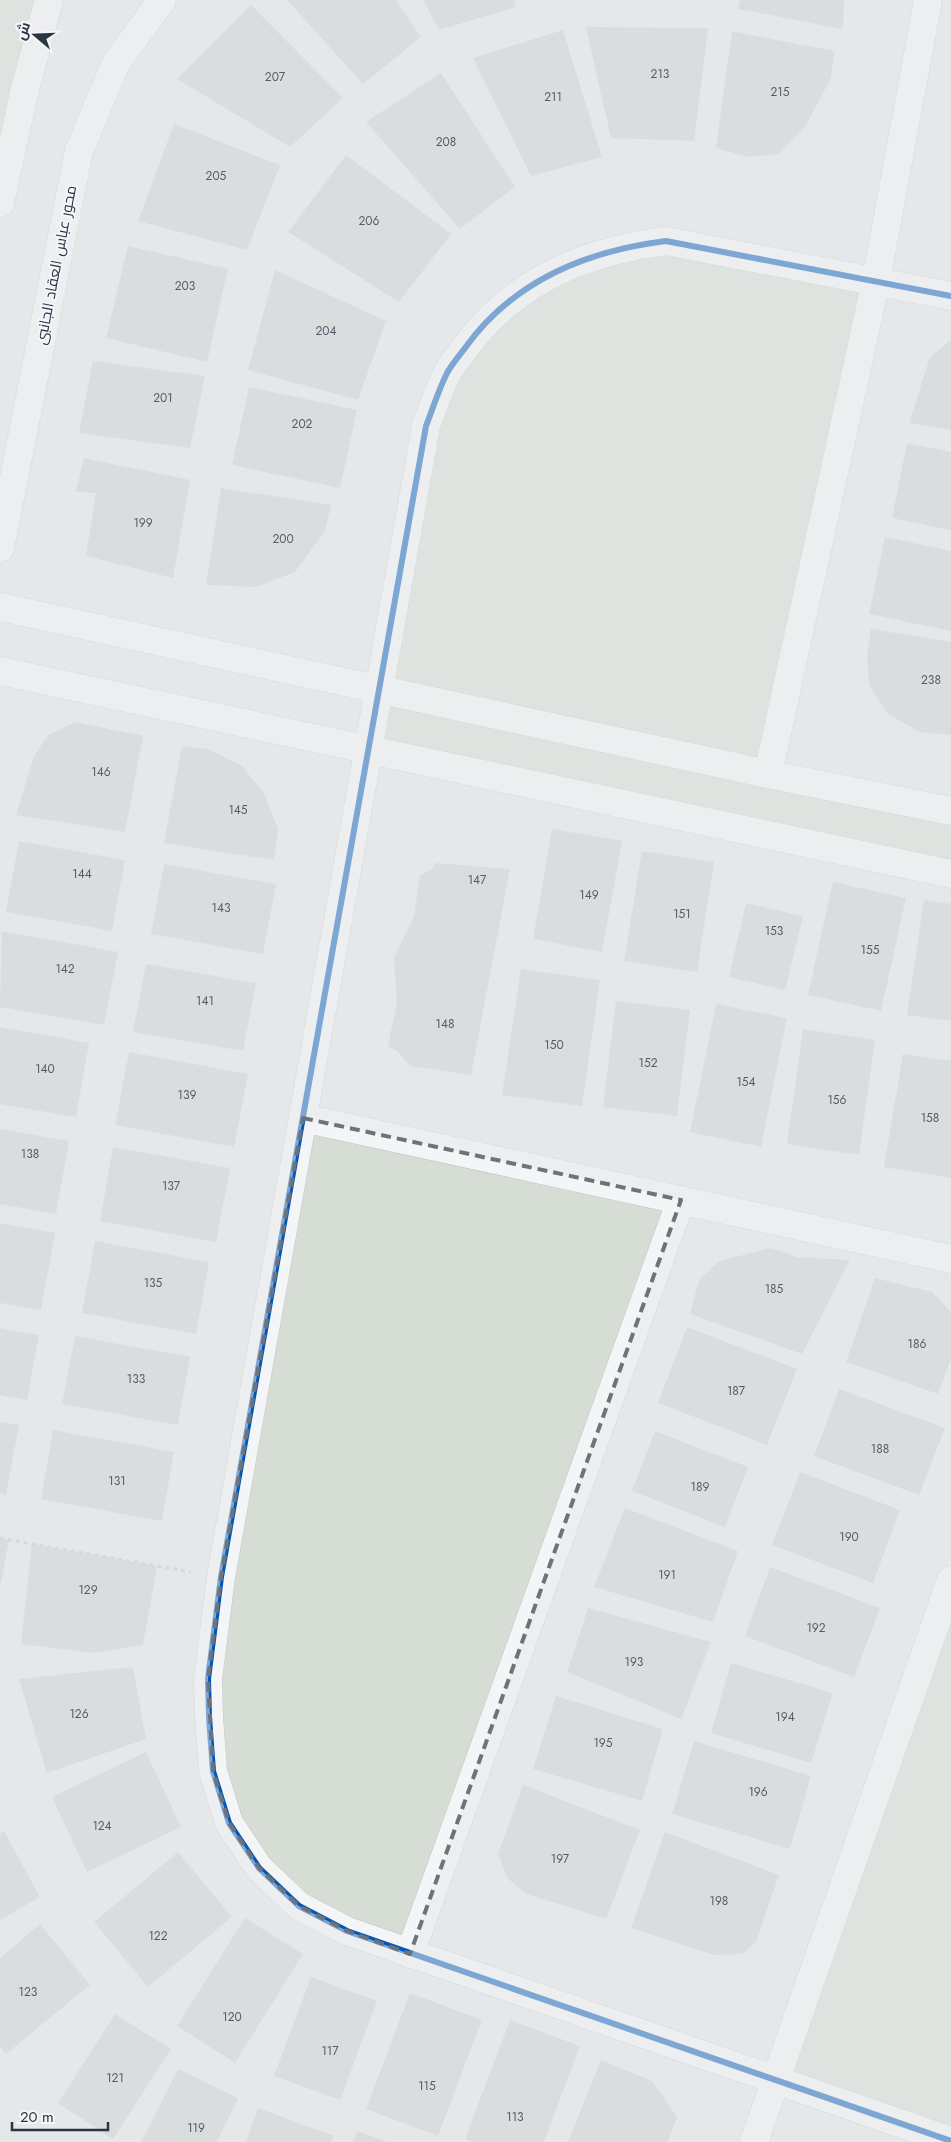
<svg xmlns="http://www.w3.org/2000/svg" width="951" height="2142" viewBox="0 0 951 2142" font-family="Jost,Cairo,sans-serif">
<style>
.green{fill:#d6ddd5}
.building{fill:#cdcfd1}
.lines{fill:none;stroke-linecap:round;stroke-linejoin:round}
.minor-casing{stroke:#c3c5c7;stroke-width:29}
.major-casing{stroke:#c1c4c7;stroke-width:29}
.path{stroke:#c4c5c9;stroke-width:3;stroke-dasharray:4 4;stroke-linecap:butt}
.minor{stroke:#f4f5f6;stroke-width:28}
.major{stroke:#f7f7f8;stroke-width:28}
.cycleway-casing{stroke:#f3f5f8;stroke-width:9}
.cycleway{stroke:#0057b8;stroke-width:6}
.marked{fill:none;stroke:#6c737d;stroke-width:4;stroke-dasharray:10 6;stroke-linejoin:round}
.labels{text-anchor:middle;stroke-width:4;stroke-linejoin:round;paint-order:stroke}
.number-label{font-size:12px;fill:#545c67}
.street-label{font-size:15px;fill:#2b3443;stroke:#f3f5f8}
</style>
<rect width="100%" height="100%" fill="#e5e7e9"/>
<!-- green -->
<path class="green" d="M0,0H49L0,173Z
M638,244L876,281L769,771L951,809V874L368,749L426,426L482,325Z
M303,1118L681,1200L410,1954L299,1906L229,1823L209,1717Z
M951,1580V2141L776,2079Z"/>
<!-- building -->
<path class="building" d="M287,0H396L421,37L363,84Z
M423,0H514L516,7L439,30Z
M740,0H844L843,29L738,9Z
M251,5L343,98L290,147L177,79Z
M586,27L708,28L694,141L611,138Z
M563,30L602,157L531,176L473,58Z
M732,31L834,51L831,78L805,127L778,154L748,157L716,148Z
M441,73L515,187L460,229L366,122Z
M174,124L280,165L247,250L138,221Z
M346,155L451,234L399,302L288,232Z
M128,246L228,269L207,362L106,338Z
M275,270L386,321L358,400L248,370Z
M951,340V430L909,423L930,357Z
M93,361L205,376L190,448L79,433Z
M249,387L357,410L340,488L232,465Z
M907,443L951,452V530L892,518Z
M84,458L190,480L173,578L86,556L96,493L76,492Z
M221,488L331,505L325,531L295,572L256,587L206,585Z
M885,537L951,551V631L869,614Z
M871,629L951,642V735L919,732L887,713L869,685L867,656Z
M76,722L143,736L125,832L16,815L34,756L48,735Z
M182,746L208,749L242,766L264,793L278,829L274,860L164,843Z
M552,829L622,841L602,952L533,939Z
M19,841L125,860L112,931L6,912Z
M642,851L714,862L697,972L624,961Z
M436,863L510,869L471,1075L410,1066L398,1052L388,1046L397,1002L394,957L414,916L420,875L431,870Z
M164,864L276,884L263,954L151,934Z
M833,882L906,898L881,1011L808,995Z
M924,900L951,904V1021L907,1015Z
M746,903L803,916L785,990L729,977Z
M2,931L118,952L104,1025L0,1007Z
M146,964L256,983L243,1051L133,1032Z
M521,969L600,980L582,1106L502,1095Z
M616,1001L690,1010L677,1116L603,1107Z
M716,1004L787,1018L761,1147L690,1132Z
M0,1027L89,1043L76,1117L0,1104Z
M803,1029L875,1040L859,1155L787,1144Z
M129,1052L248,1074L234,1147L115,1125Z
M903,1054L951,1061V1178L884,1167Z
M0,1129L69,1141L56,1214L0,1204Z
M113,1147L230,1168L216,1242L100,1221Z
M0,1223L55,1233L41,1310L0,1303Z
M95,1241L209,1262L196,1334L82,1313Z
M771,1248L797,1257L850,1260L802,1354L690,1314L699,1280L719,1261Z
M875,1278L932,1292L949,1310L951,1314V1359L938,1394L846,1362Z
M687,1327L797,1369L767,1445L658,1403Z
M0,1328L39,1335L27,1400L0,1395Z
M75,1336L190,1357L178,1425L62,1404Z
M839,1389L945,1428L919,1495L814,1456Z
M0,1422L19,1425L6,1495L0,1493Z
M53,1430L174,1452L162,1521L41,1499Z
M655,1431L748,1467L725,1527L632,1491Z
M800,1472L900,1510L873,1583L772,1545Z
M625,1508L738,1551L713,1622L594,1587Z
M0,1538L9,1540L1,1583H0Z
M32,1544L157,1566L143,1645L94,1653L21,1644Z
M770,1567L880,1608L854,1677L745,1636Z
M588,1608L711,1642L681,1719L567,1672Z
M731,1663L833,1693L811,1763L711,1733Z
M133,1667L146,1739L47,1773L19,1679Z
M556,1696L663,1729L642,1801L533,1769Z
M694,1741L811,1776L790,1849L672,1814Z
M146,1752L181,1827L87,1872L52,1797Z
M523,1785L640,1830L606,1919L527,1894L508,1879L498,1854Z
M4,1831L40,1897L0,1920V1834Z
M665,1832L779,1875L756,1942L742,1954L714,1955L631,1928Z
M178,1852L232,1917L148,1987L94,1922Z
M245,1918L303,1954L235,2063L177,2026Z
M40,1924L90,1985L6,2054L0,2047V1958Z
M311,1977L377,2001L340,2100L274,2076Z
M410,1993L482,2020L438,2136L366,2109Z
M115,2014L171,2049L113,2139L58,2103Z
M510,2020L580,2046L544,2142H472L465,2139Z
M601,2060L652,2081L677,2117L668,2142H568Z
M178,2069L238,2098L217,2142H141Z
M258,2108L334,2136L331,2142H246Z
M357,2131L388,2142H353Z"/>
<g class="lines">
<defs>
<path id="minor" d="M951,296L666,241C585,251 513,281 465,348C459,356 452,364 447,373C439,389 433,408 426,426L221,1577L208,1679L209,1717L213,1771L229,1823L259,1868L299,1906L347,1931L951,2141
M0,548L79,151L116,63L162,0
M0,607L768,774L951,811
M0,671L951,874
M768,774L876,281L928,0
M303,1118L951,1259
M410,1954L681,1200
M754,2142L951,1580"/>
<path id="major" d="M0,203L24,93L49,0"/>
</defs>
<!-- minor casing -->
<use href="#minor" class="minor-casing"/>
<!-- major casing -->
<use href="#major" class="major-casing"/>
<!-- path -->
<path class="path" d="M0,1538L191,1572"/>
<!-- minor -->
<use href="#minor" class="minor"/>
<!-- major -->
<use href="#major" class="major"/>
<defs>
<path id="cycleway" d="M951,296L666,241C585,251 513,281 465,348C459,356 452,364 447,373C439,389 433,408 426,426L221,1577L208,1679L209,1717L213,1771L229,1823L259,1868L299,1906L347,1931L951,2141"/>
</defs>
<!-- cycleway casing -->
<use href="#cycleway" class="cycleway-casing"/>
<!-- cycleway -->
<use href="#cycleway" class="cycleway"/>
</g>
<!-- marked area -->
<path d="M0 0H951V2142H0ZM303,1118L681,1200L410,1954L347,1931L299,1906L259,1868L229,1823L213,1771L208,1679L221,1577Z" fill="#e5e7e9" fill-opacity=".55" fill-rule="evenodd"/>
<path class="marked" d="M303,1118L681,1200L410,1954L347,1931L299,1906L259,1868L229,1823L213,1771L208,1679L221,1577Z"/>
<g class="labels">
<!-- number labels -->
<g class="number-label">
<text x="660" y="78">213</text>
<text x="275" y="81">207</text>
<text x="780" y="96">215</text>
<text x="553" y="101">211</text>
<text x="446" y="146">208</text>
<text x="216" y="180">205</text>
<text x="369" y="225">206</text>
<text x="185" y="290">203</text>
<text x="326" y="335">204</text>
<text x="163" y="402">201</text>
<text x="302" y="428">202</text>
<text x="143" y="527">199</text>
<text x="283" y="543">200</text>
<text x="931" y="684">238</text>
<text x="101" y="776">146</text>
<text x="238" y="814">145</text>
<text x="82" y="878">144</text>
<text x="477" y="884">147</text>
<text x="589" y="899">149</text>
<text x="221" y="912">143</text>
<text x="682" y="918">151</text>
<text x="774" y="935">153</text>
<text x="870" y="954">155</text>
<text x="65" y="973">142</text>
<text x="205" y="1005">141</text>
<text x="445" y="1028">148</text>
<text x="554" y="1049">150</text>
<text x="648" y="1067">152</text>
<text x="45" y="1073">140</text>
<text x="746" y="1086">154</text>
<text x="187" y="1099">139</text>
<text x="837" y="1104">156</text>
<text x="930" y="1122">158</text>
<text x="30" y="1158">138</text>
<text x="171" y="1190">137</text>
<text x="153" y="1287">135</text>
<text x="774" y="1293">185</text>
<text x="917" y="1348">186</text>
<text x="136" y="1383">133</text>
<text x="736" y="1395">187</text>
<text x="880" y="1453">188</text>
<text x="117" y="1485">131</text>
<text x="700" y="1491">189</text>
<text x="849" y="1541">190</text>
<text x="667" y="1579">191</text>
<text x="88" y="1594">129</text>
<text x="816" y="1632">192</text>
<text x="634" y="1666">193</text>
<text x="79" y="1718">126</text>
<text x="785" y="1721">194</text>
<text x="603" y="1747">195</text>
<text x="758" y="1796">196</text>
<text x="102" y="1830">124</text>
<text x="560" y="1863">197</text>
<text x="719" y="1905">198</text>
<text x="158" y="1940">122</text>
<text x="28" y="1996">123</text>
<text x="232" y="2021">120</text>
<text x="330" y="2055">117</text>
<text x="115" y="2082">121</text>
<text x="427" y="2090">115</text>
<text x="515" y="2121">113</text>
<text x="196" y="2132">119</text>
</g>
<!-- street labels -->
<g class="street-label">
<text transform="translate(56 265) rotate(-79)" y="5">محور عباس العقاد الجانبى</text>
</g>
</g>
<!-- north arrow -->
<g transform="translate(35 35) rotate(289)" stroke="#f3f5f8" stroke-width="4" paint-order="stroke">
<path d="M0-4L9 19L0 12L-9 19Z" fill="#2b3443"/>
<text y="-8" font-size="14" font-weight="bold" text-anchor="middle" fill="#2b3443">ش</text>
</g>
<!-- scale -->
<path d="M12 2122v8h96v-8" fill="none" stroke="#2b3443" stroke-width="2.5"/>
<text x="20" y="2122" font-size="15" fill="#2b3443" stroke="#f3f5f8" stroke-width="4" paint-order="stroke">20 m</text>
</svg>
